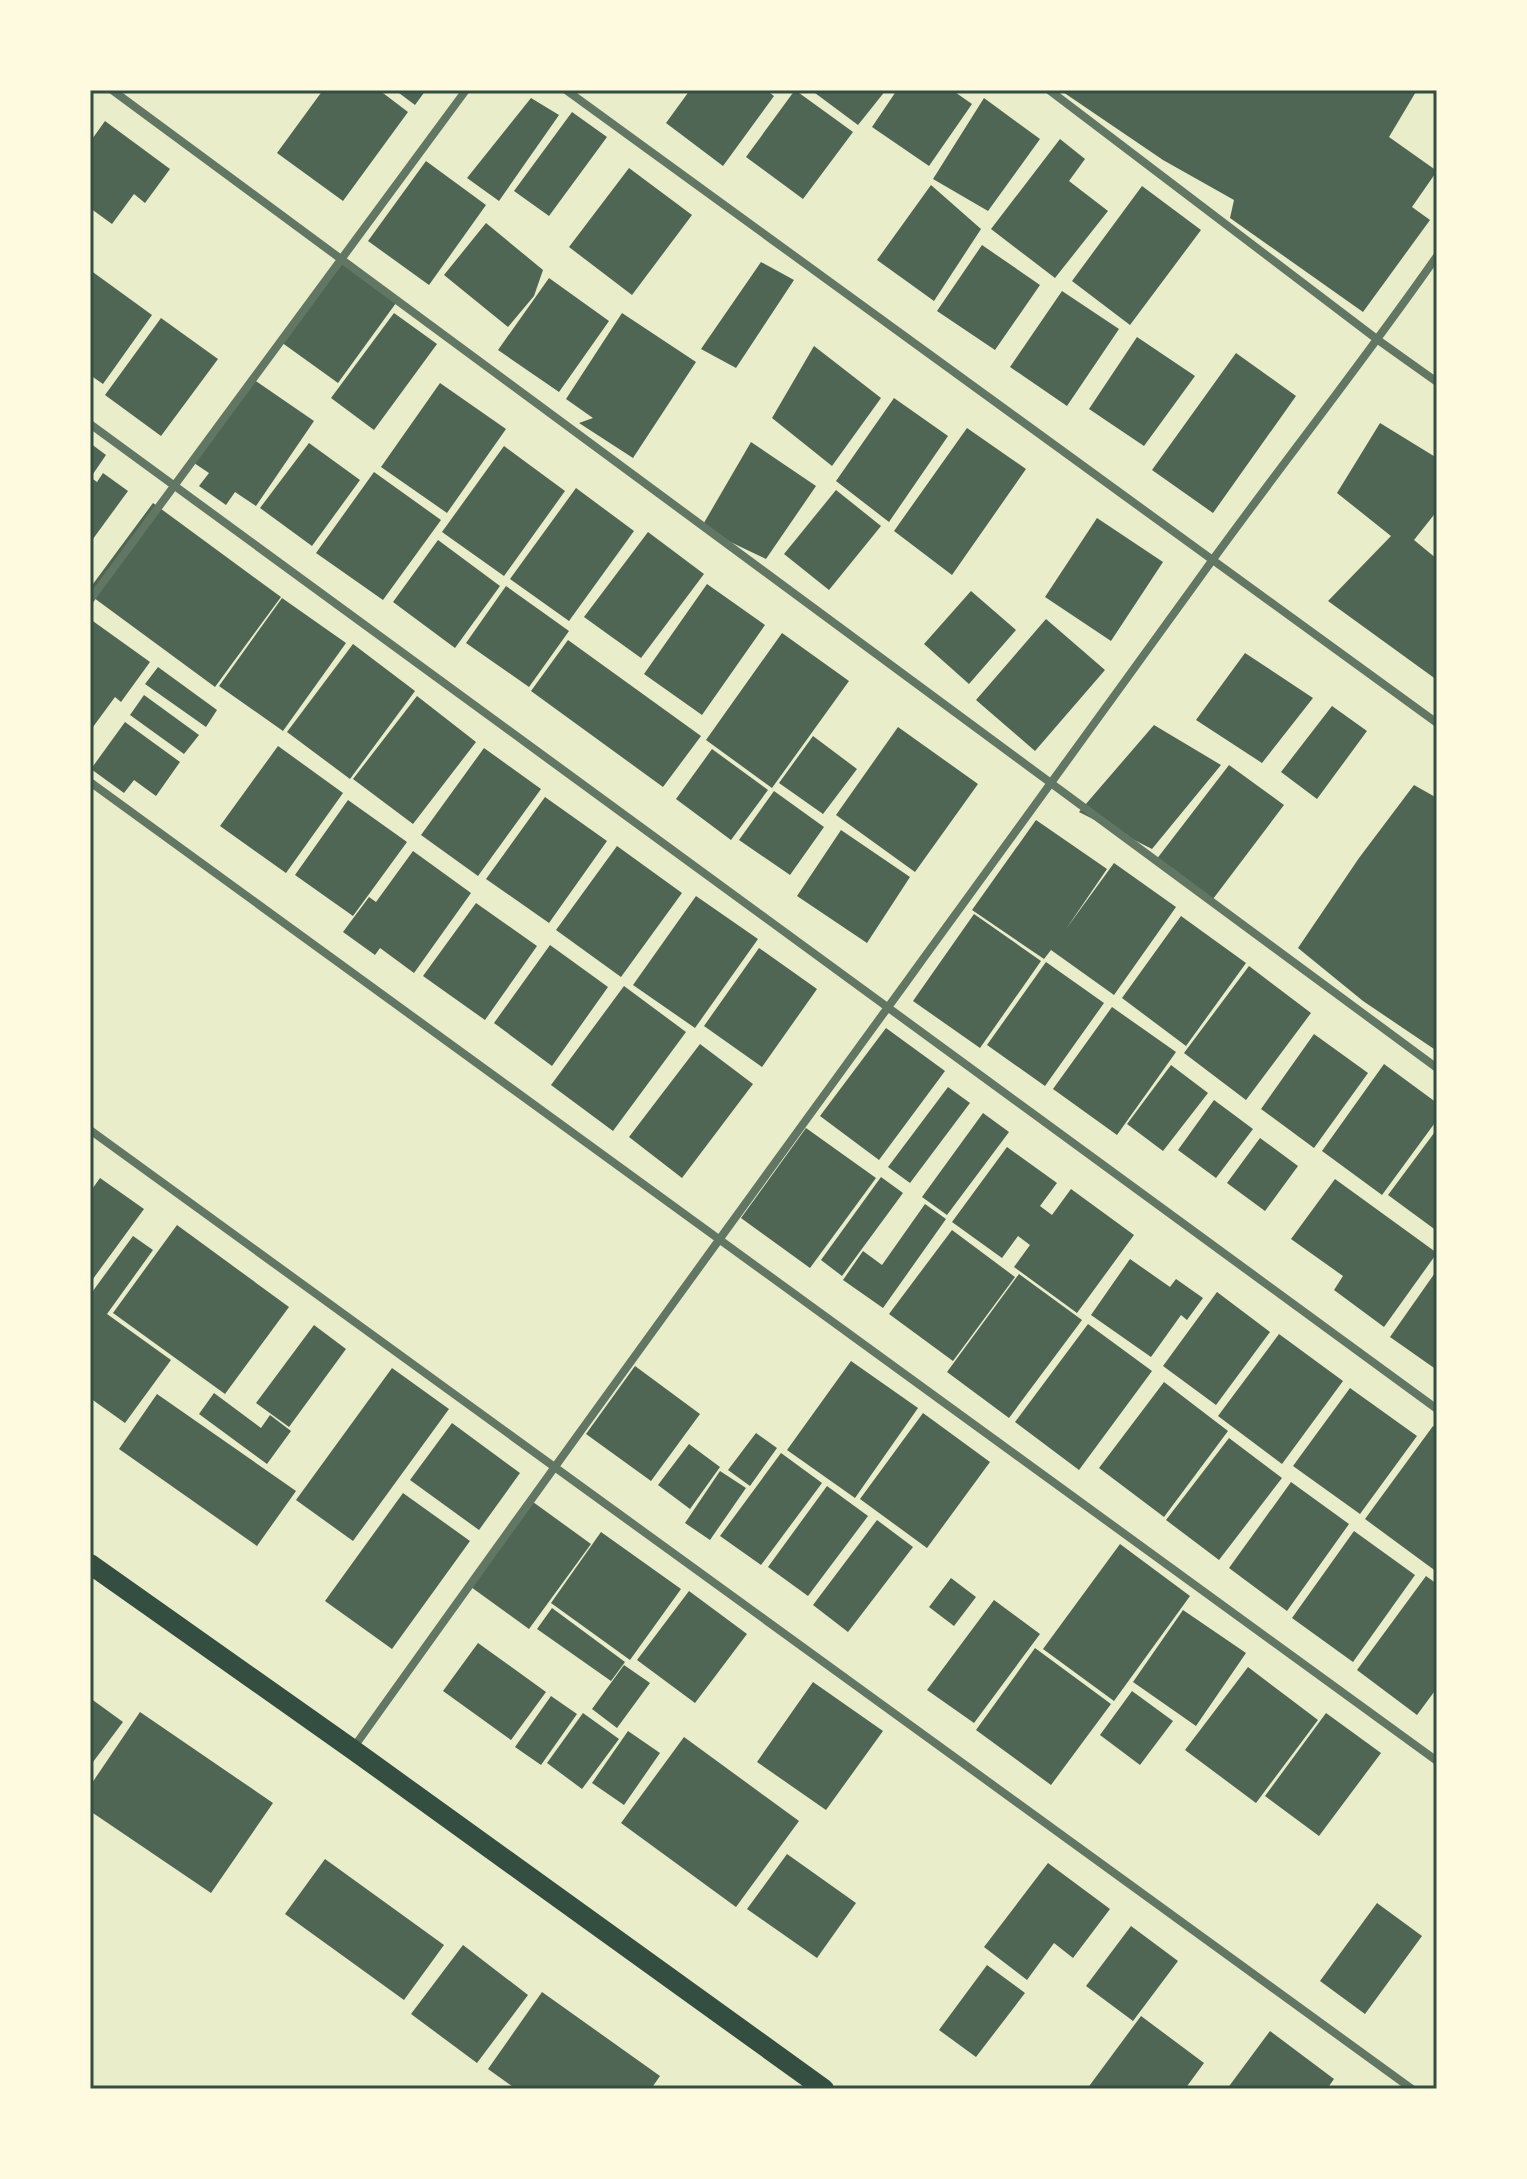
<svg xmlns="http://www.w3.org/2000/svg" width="1527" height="2179" viewBox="0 0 1527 2179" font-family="'Source Sans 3',sans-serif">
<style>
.building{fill:#4f6655}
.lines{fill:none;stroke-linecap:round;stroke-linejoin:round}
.minor{stroke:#617663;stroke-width:8}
.primary{stroke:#344e41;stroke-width:20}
.neatline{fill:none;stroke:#344e41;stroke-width:3}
</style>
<rect width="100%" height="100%" fill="#e9edc9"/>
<!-- building -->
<path class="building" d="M323,90H379L408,112L343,201L277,153Z
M395,90H426L415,105Z
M690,90H766L774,96L723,166L666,123Z
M795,90L853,132L803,199L746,157Z
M811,90H886L858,125Z
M897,90H952L972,104L929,166L872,127Z
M1060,90H1417L1389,137L1437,171L1412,207L1430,220L1363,312L1230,218L1234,200L1163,160Z
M531,98L559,115L499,201L467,178Z
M984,98L1040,139L988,211L933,179Z
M572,112L607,137L549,216L514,191Z
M105,121L170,169L145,203L134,194L112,224L90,208V142Z
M1060,139L1085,159L1069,181L1108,211L1055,278L991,229Z
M426,161L486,205L429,285L368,241Z
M629,168L692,215L632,295L569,247Z
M931,185L981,229L934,301L877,260Z
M1142,186L1201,230L1130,325L1072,281Z
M486,223L543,270L534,296L508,327L444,275Z
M982,245L1040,285L995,350L937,311Z
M340,262L396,303L338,383L281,342Z
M761,262L794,280L736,368L701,349Z
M90,270L152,315L103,384L90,375Z
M549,278L609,321L559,392L498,350Z
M1062,291L1119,329L1067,406L1010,367Z
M394,313L437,344L374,430L331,398Z
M622,313L696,362L633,458L579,423L593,418L566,399Z
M161,318L218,359L161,436L105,395Z
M1137,337L1195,376L1144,446L1089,409Z
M814,346L881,398L832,466L772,418Z
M1236,353L1296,396L1213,513L1152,470Z
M250,377L314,421L256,506L235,492L226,505L199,486L209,473L191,461Z
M440,383L506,429L447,513L381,467Z
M894,398L948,436L889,522L836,481Z
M1380,423L1437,458V511L1414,540L1437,559V680L1328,601L1391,536L1337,493Z
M967,428L1026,469L952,575L894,531Z
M751,442L816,486L766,559L701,528Z
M90,443L106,455L93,474L90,471Z
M309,443L360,480L312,546L260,508Z
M504,446L565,491L504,576L442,532Z
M374,472L441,520L383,600L316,553Z
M103,473L128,491L90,543V477L97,482Z
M576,488L634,531L569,621L510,579Z
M836,490L881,526L829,590L784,554Z
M153,503L281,597L215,687L90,595V588Z
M1097,518L1163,562L1111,641L1045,597Z
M648,532L704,574L641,658L584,617Z
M438,540L500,586L455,648L393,602Z
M707,584L765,625L702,715L644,674Z
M506,586L569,631L529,687L466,643Z
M971,591L1016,630L969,684L924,644Z
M282,598L346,643L283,731L219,686Z
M90,619L150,662L121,702L115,697L90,731Z
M1046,619L1105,670L1035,751L976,700Z
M782,633L849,681L772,788L706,740Z
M568,640L701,736L663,787L531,691Z
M353,644L415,691L350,779L287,732Z
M1245,653L1313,698L1262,763L1196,720Z
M158,667L217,710L206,727L145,684Z
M144,695L199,735L184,754L130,715Z
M417,696L476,742L413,824L353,779Z
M1332,706L1367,731L1317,799L1281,772Z
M125,722L180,762L156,796L134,780L124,793L91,769Z
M1154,725L1221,765L1152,849L1079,812Z
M898,727L978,784L915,872L836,815Z
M813,736L857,769L823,814L779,783Z
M278,746L343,793L286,873L220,826Z
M484,748L541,789L478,876L421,835Z
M712,749L768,790L731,840L676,799Z
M1229,765L1284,805L1213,899L1156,860Z
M1414,785L1437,798V1051L1363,1001L1298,948L1359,858Z
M774,791L824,827L790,875L739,840Z
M545,797L607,841L549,923L486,879Z
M348,800L407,842L353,916L295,875Z
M1036,820L1107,869L1066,929L1114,863L1176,907L1114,995L1051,950L1044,959L972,910Z
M841,830L910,877L867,943L797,896Z
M617,846L682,893L621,977L556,930Z
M413,851L471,893L414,973L380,948L375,955L343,932L369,897L376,902Z
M696,896L758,939L695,1028L633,985Z
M476,903L537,946L485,1020L423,976Z
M974,914L1041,961L980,1048L913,1001Z
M1181,916L1246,963L1186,1046L1122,998Z
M550,945L608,987L552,1066L494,1023Z
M759,948L817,989L762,1067L704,1026Z
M1046,962L1104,1003L1045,1086L987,1045Z
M1249,966L1311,1013L1246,1100L1184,1053Z
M624,986L686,1032L613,1131L551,1085Z
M1112,1007L1176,1052L1117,1135L1053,1089Z
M886,1028L945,1071L879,1160L820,1116Z
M1314,1034L1368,1073L1314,1148L1261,1109Z
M700,1044L753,1084L682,1178L629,1137Z
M1384,1064L1437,1103V1120L1382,1195L1322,1151Z
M1171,1065L1208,1093L1163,1151L1127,1124Z
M948,1087L970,1103L910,1183L888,1167Z
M1214,1100L1253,1129L1216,1178L1178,1150Z
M983,1113L1009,1132L947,1215L922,1197Z
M806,1128L876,1178L810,1268L741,1218Z
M1437,1129V1231L1388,1195Z
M1260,1138L1298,1166L1265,1211L1227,1183Z
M1007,1147L1057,1183L1040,1206L1052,1215L1071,1189L1134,1235L1077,1313L1014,1267L1030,1245L1018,1236L1002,1258L952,1222Z
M881,1177L903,1193L842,1276L821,1260Z
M100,1178L144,1209L90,1283V1192Z
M1335,1179L1437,1253L1384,1327L1334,1290L1343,1276L1291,1239Z
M925,1204L946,1219L883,1308L843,1280L863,1251L882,1265Z
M177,1225L289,1307L225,1394L113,1313Z
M952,1230L1015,1277L953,1361L889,1314Z
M133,1236L153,1250L107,1314L171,1360L125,1423L90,1398V1295Z
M1130,1259L1170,1287L1176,1279L1203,1298L1187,1320L1181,1315L1151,1357L1091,1315Z
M1437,1270V1370L1390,1337Z
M1019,1274L1082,1320L1009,1418L947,1372Z
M1217,1292L1270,1332L1216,1405L1163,1366Z
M1088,1324L1152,1371L1079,1470L1015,1422Z
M314,1325L346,1349L289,1427L256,1403Z
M1279,1334L1343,1381L1282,1464L1218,1416Z
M851,1361L918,1408L855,1498L787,1450Z
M635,1366L700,1414L651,1481L586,1434Z
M392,1368L449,1409L353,1541L296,1500Z
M1164,1382L1228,1431L1164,1517L1099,1468Z
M1350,1388L1417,1436L1360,1514L1293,1466Z
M214,1393L261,1428L270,1415L291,1431L267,1464L199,1414Z
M157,1394L296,1491L257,1546L119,1449Z
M923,1413L990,1462L927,1548L860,1499Z
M452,1423L520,1473L479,1530L410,1480Z
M1433,1426L1437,1429V1572L1365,1519Z
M756,1433L777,1448L750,1486L728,1470Z
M1229,1438L1282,1478L1219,1560L1166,1520Z
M689,1444L720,1467L690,1509L658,1485Z
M781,1453L822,1483L761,1565L720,1536Z
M720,1471L746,1488L710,1540L685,1523Z
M1291,1482L1349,1524L1287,1611L1229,1568Z
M827,1486L868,1516L808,1596L768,1567Z
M403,1493L470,1541L392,1649L325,1601Z
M533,1502L591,1544L529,1629L471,1587Z
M877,1520L913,1547L848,1632L813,1605Z
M1354,1531L1415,1575L1353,1662L1292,1618Z
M601,1532L681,1589L630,1660L551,1603Z
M1120,1544L1190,1596L1114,1701L1043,1649Z
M1426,1576L1437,1584V1688L1417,1715L1357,1670Z
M951,1578L976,1597L954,1626L929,1607Z
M689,1591L747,1634L695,1703L637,1660Z
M994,1600L1040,1634L974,1723L927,1690Z
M552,1608L625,1662L611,1681L537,1629Z
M1183,1610L1246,1653L1196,1726L1133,1682Z
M478,1643L546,1692L511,1740L443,1691Z
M1035,1648L1111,1704L1051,1785L976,1730Z
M624,1665L650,1683L617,1728L592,1709Z
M1248,1667L1318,1720L1256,1803L1185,1750Z
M813,1682L883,1731L826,1810L757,1762Z
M1132,1691L1173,1721L1140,1765L1100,1735Z
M551,1696L577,1714L541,1765L515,1747Z
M90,1698L123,1722L90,1766Z
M140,1712L273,1803L211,1893L90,1811V1786Z
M583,1713L619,1739L582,1789L547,1763Z
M1326,1713L1381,1753L1319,1836L1265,1796Z
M628,1731L660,1753L624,1805L592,1783Z
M684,1737L799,1821L736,1907L621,1823Z
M787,1854L856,1903L817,1958L747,1909Z
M325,1859L444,1945L404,2000L285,1914Z
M1048,1863L1110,1909L1073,1958L1054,1943L1027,1980L984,1947Z
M1377,1903L1422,1936L1365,2014L1320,1981Z
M1131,1926L1178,1961L1133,2021L1086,1986Z
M463,1945L528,1995L477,2063L411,2014Z
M987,1965L1025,1993L976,2057L939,2030Z
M542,1992L660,2076L651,2089H516L488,2069Z
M1141,2016L1204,2063L1185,2089H1087Z
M1270,2031L1334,2079L1327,2089H1227Z"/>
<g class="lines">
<!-- minor -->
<path class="minor" d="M112,90L1437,1068
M566,90L1437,723
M1049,90L1378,340L1437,382
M90,424L1437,1409
M90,600L466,90
M90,782L1437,1761
M90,1130L1412,2089
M354,1747C635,1352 922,962 1206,569C1282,464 1363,362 1437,256"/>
<!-- primary -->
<path class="primary" d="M90,1564L352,1749L824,2089"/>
</g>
<!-- border -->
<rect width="1527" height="2179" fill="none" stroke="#fefae0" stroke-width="184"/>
<rect x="92" y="92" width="1343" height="1995" class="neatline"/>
</svg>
